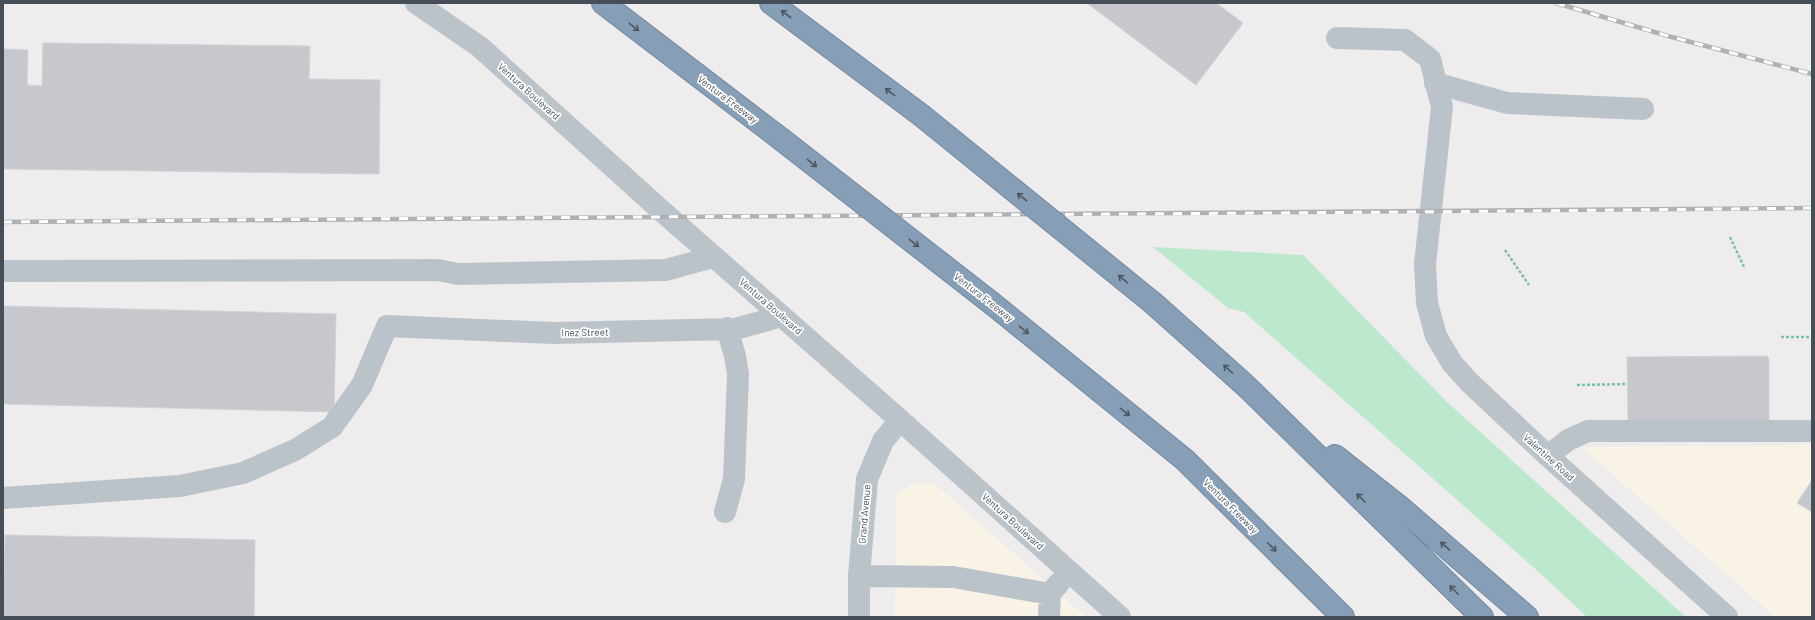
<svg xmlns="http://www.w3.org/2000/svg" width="1815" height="620" viewBox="0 0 1815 620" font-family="Barlow,sans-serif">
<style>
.commercial{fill:#f9f3e5}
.green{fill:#bce9ce}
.building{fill:#c7c8ce;stroke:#d0d2d7}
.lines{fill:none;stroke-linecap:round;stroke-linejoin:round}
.highway-casing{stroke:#7289a2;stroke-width:24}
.path{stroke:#78c49e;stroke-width:2.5;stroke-dasharray:3 2;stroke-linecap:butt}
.minor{stroke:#bbc3ca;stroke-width:22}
.highway{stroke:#879eb7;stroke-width:22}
.rail-casing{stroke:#aeb1b5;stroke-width:4.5}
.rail{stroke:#fff;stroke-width:3;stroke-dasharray:9;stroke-linecap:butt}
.highway-bridge-casing{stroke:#7289a2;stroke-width:24;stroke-linecap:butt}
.highway-bridge{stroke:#879eb7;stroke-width:22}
.oneway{stroke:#4c5761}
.labels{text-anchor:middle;stroke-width:3.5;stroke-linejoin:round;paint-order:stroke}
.street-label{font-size:10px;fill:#464f57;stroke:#fff}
</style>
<rect width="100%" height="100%" fill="#eeecec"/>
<!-- commercial -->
<path class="commercial" d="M1812,445V617H1775L1581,447Z
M913,483L935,484L1086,617H895L896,495Z"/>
<!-- green -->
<path class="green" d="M1153,247L1303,255L1447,402L1686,617H1587L1541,574L1244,312L1228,308Z"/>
<!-- building -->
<path class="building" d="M1087,3H1216L1243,23L1196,85Z
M43,43L310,46L309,79L380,80L379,174L3,169V49L28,50L27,85L42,86Z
M3,306L336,314L334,412L3,404Z
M1767,356L1769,359V421L1628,423L1627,357Z
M1812,480V512L1797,503Z
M5,535L255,540L254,617H3Z"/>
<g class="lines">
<defs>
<path id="highway" d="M603,3L781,139
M771,3L921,115
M1153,303L1246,386L1482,617
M994,305L1185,460L1343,617
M1335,456L1401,508L1527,617"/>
</defs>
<!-- highway casing -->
<use href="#highway" class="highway-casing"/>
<!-- path -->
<path class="path" d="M1730,237L1745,269
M1505,250L1529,285
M1781,337H1812
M1577,385L1627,384"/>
<!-- minor -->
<path class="minor" d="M416,3L480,47L664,213L900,420L1120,617
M1337,38L1405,40L1430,59L1442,107L1425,264L1427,303L1436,336L1452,363L1470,383L1548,456L1727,617
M1435,83L1507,103L1643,109
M3,271L438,270L458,274L666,270L713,257
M1548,456L1568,440L1588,431H1812
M3,498L180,486L243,473L295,450L332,427L362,385L387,326L554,333L735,329L782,316
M725,512L734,479L738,374L735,356L727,328
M859,576L953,577L1050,594
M859,617V576L867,479L883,441L900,420
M1049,617L1050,594L1059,583"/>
<!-- highway -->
<use href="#highway" class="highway"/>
<defs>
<path id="rail" d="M1556,3L1668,36L1812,74
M3,222C606,216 1209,215 1812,208"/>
</defs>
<!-- rail casing -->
<use href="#rail" class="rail-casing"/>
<!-- rail -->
<use href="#rail" class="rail"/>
<defs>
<path id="highway-bridge" d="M921,115L1153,303
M781,139L994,305"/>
</defs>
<!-- highway-bridge casing -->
<use href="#highway-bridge" class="highway-bridge-casing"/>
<!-- highway-bridge -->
<use href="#highway-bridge" class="highway-bridge"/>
</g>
<!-- one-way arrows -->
<defs><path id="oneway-shaft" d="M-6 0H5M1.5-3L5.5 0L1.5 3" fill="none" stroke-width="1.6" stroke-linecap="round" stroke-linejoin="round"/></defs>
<g class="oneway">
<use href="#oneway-shaft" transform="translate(786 14) rotate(-143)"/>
<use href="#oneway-shaft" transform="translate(634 27) rotate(38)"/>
<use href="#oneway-shaft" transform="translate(890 92) rotate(-143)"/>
<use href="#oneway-shaft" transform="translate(812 163) rotate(38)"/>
<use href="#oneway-shaft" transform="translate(1022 197) rotate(-141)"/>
<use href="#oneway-shaft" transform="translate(914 243) rotate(38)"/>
<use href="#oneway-shaft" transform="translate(1123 279) rotate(-141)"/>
<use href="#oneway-shaft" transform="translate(1024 330) rotate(39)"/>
<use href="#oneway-shaft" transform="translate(1228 369) rotate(-138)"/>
<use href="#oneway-shaft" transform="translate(1125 412) rotate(39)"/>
<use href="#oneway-shaft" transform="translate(1361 498) rotate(-135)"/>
<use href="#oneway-shaft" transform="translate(1445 546) rotate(-139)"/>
<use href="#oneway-shaft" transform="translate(1272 547) rotate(45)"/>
<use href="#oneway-shaft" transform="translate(1454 590) rotate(-135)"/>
</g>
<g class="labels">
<!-- street labels -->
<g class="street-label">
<text transform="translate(529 91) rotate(42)" y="4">Ventura Boulevard</text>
<text transform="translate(728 99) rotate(37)" y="4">Ventura Freeway</text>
<text transform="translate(984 297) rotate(38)" y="4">Ventura Freeway</text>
<text transform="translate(771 306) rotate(41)" y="4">Ventura Boulevard</text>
<text transform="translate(585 332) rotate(-1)" y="4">Inez Street</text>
<text transform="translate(1549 457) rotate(42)" y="4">Valentine Road</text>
<text transform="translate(1231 506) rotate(45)" y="4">Ventura Freeway</text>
<text transform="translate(864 514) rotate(-85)" y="4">Grand Avenue</text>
<text transform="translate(1013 521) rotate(42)" y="4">Ventura Boulevard</text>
</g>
</g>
<!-- border -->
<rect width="1815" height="620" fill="none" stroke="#464f57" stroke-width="8"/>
</svg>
